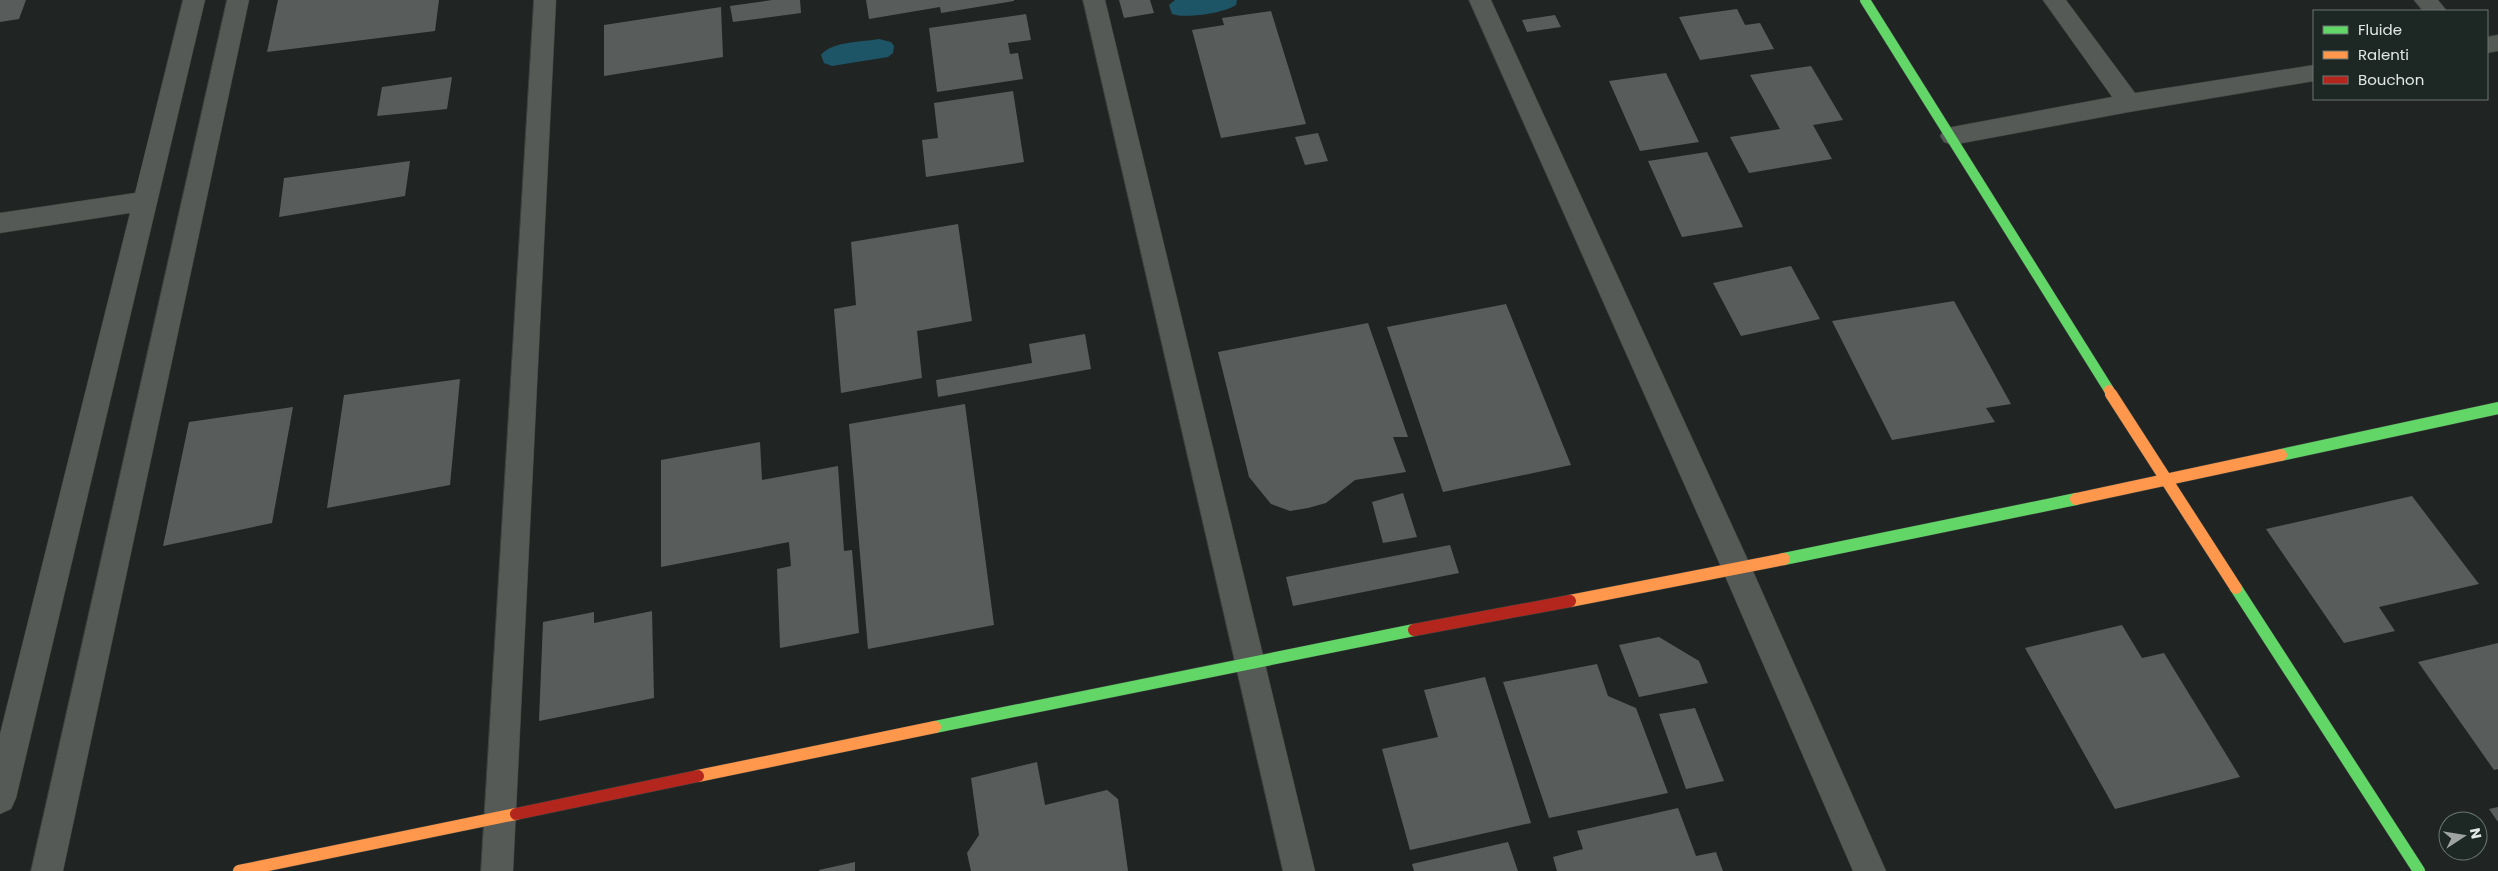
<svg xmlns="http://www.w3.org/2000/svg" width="2498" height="871" viewBox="0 0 2498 871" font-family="Poppins,sans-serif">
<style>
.water{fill:#1e5566}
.building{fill:#585d5c}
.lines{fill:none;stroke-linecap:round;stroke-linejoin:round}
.street-casing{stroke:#3d423f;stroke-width:1}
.fast-far1-casing{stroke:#3d423f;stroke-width:11}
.fast-casing{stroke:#3d423f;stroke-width:13}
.slow-far1-casing{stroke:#3d423f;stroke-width:11}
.slow-casing{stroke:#3d423f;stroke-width:13}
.jam-casing{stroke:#3d423f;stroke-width:13}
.street{fill:#555a57;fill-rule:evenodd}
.fast-far1{stroke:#63d668;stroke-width:10}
.fast{stroke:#63d668;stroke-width:12}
.slow-far1{stroke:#ff974d;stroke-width:10}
.slow{stroke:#ff974d;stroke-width:12}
.jam{stroke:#b3261e;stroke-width:12}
</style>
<rect width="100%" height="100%" fill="#202523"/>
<!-- water -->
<path class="water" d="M1175,0H1237L1236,5C1224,13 1186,19 1172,14L1169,5Z
M879,39L891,42L894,46L893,53L888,57L832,66L824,63L821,55C832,41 863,42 879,39Z"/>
<!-- building -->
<path class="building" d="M0,0H26L19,19L0,22Z
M278,0H439L435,31L267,52Z
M772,0H800L801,13L733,22L730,6Z
M866,0H1014V1L941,13L940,7L869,19Z
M1119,0H1150L1154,13L1124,18Z
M721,7L723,57L604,76V25Z
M1737,9L1745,25L1760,23L1774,49L1700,60L1679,17Z
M1271,11L1306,124L1221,138L1192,30L1224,25L1222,18Z
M1026,14L1031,40L1008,43L1010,54L1018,53L1023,79L937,92L929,28Z
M1555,15L1561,27L1527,32L1522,20Z
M1811,66L1843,120L1813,125L1832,159L1749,173L1730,137L1780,129L1750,75Z
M1666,73L1699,142L1640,151L1609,81Z
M452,77L447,109L377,116L382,87Z
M1013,91L1024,162L926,177L922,140L938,138L934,103Z
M1318,133L1328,161L1305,165L1295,137Z
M1707,152L1743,227L1682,237L1648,161Z
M410,161L405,196L279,217L284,178Z
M958,224L972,321L917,331L922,378L841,393L834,309L856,305L851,242Z
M1791,266L1820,319L1741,336L1713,283Z
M1954,301L2011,404L1986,408L1995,422L1892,440L1832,321Z
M1506,304L1571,465L1443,492L1387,327Z
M1368,323L1408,437H1393L1406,472L1355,480L1326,503L1308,508L1290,511L1271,504L1249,477L1218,352Z
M1085,334L1091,369L938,397L936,380L1032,363L1029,344Z
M460,379L450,485L327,508L344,395Z
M965,404L994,625L868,649L849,424Z
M293,407L272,523L163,546L189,422Z
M760,442L762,480L838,466L844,551L852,550L859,633L780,648L777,569L791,566L789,542L661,567V460Z
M1403,493L1417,537L1383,543L1372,502Z
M2412,496L2479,584L2379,607L2395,631L2344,643L2266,529Z
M1450,545L1459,573L1293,606L1286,577Z
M652,611L654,698L539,721L543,622L594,612V623Z
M2122,625L2142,658L2164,653L2240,777L2115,809L2025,648Z
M1659,637L1699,661L1708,683L1639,697L1619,645Z
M2498,643V769L2494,770L2418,662Z
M1597,664L1608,696L1636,708L1668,793L1549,818L1503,682Z
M1485,677L1531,823L1410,850L1382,749L1438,737L1424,690Z
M1695,708L1724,781L1686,789L1659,714Z
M1037,762L1045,805L1107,790L1118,799L1128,871H971L967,853L979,835L971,778Z
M2498,807V822L2489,809Z
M1678,808L1696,856L1716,852L1723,871H1557L1553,857L1583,849L1577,831Z
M1508,842L1518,871H1414L1412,864Z
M855,862V871H819V870Z"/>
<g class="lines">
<defs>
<path id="street" d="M183,0H205L16,798L11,809L0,814V734L130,213L0,233V213L135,193Z
M227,0H249L63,871H31Z
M534,0H556L513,871H481Z
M1083,0H1105L1315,871H1283Z
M1469,0H1491L1752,569L1886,871H1853L1722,569Z
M2043,0H2066L2135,93L2314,65V81L2129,112L1952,145L1944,142L1940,136L1944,130L1952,127L2112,97Z
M2414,0H2438L2447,11H2423Z
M2498,35V51L2487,53V37Z"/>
<path id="fast-far1" d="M1865,0L2109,390"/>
<path id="fast" d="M2281,455L2498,408
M1784,559L2076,499
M2236,588L2419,871
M935,727L1414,630"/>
<path id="slow-far1" d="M2109,390L2112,395"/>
<path id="slow" d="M2111,394L2236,588
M2076,499L2281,455
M1570,601L1784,559
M698,776L935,727
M239,871L516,814"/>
<path id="jam" d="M1414,630L1570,601
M516,814L698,776"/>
</defs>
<!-- street casing -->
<use href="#street" class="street-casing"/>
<!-- fast-far1 casing -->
<use href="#fast-far1" class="fast-far1-casing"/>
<!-- fast casing -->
<use href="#fast" class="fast-casing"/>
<!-- slow-far1 casing -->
<use href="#slow-far1" class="slow-far1-casing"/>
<!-- slow casing -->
<use href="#slow" class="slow-casing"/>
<!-- jam casing -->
<use href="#jam" class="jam-casing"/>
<!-- street -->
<use href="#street" class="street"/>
<!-- fast-far1 -->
<use href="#fast-far1" class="fast-far1"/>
<!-- fast -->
<use href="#fast" class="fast"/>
<!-- slow-far1 -->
<use href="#slow-far1" class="slow-far1"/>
<!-- slow -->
<use href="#slow" class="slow"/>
<!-- jam -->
<use href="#jam" class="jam"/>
</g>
<!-- legend -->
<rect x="2313" y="10" width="175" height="90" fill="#1d2824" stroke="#6b7571"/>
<rect x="2323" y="26" width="25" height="8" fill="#63d668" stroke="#6b7571"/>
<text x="2358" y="35" font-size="15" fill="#e1e8e5">Fluide</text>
<rect x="2323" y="51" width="25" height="8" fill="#ff974d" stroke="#6b7571"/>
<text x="2358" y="60" font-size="15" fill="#e1e8e5">Ralenti</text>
<rect x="2323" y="76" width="25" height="8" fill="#b3261e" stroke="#6b7571"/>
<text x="2358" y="85" font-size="15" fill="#e1e8e5">Bouchon</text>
<!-- north arrow -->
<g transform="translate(2463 836) rotate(78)"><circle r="24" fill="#1d2824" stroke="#6b7571"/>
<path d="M0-4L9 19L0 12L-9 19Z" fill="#9da4a1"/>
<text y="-8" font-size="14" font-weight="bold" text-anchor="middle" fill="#e1e8e5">N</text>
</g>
</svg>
